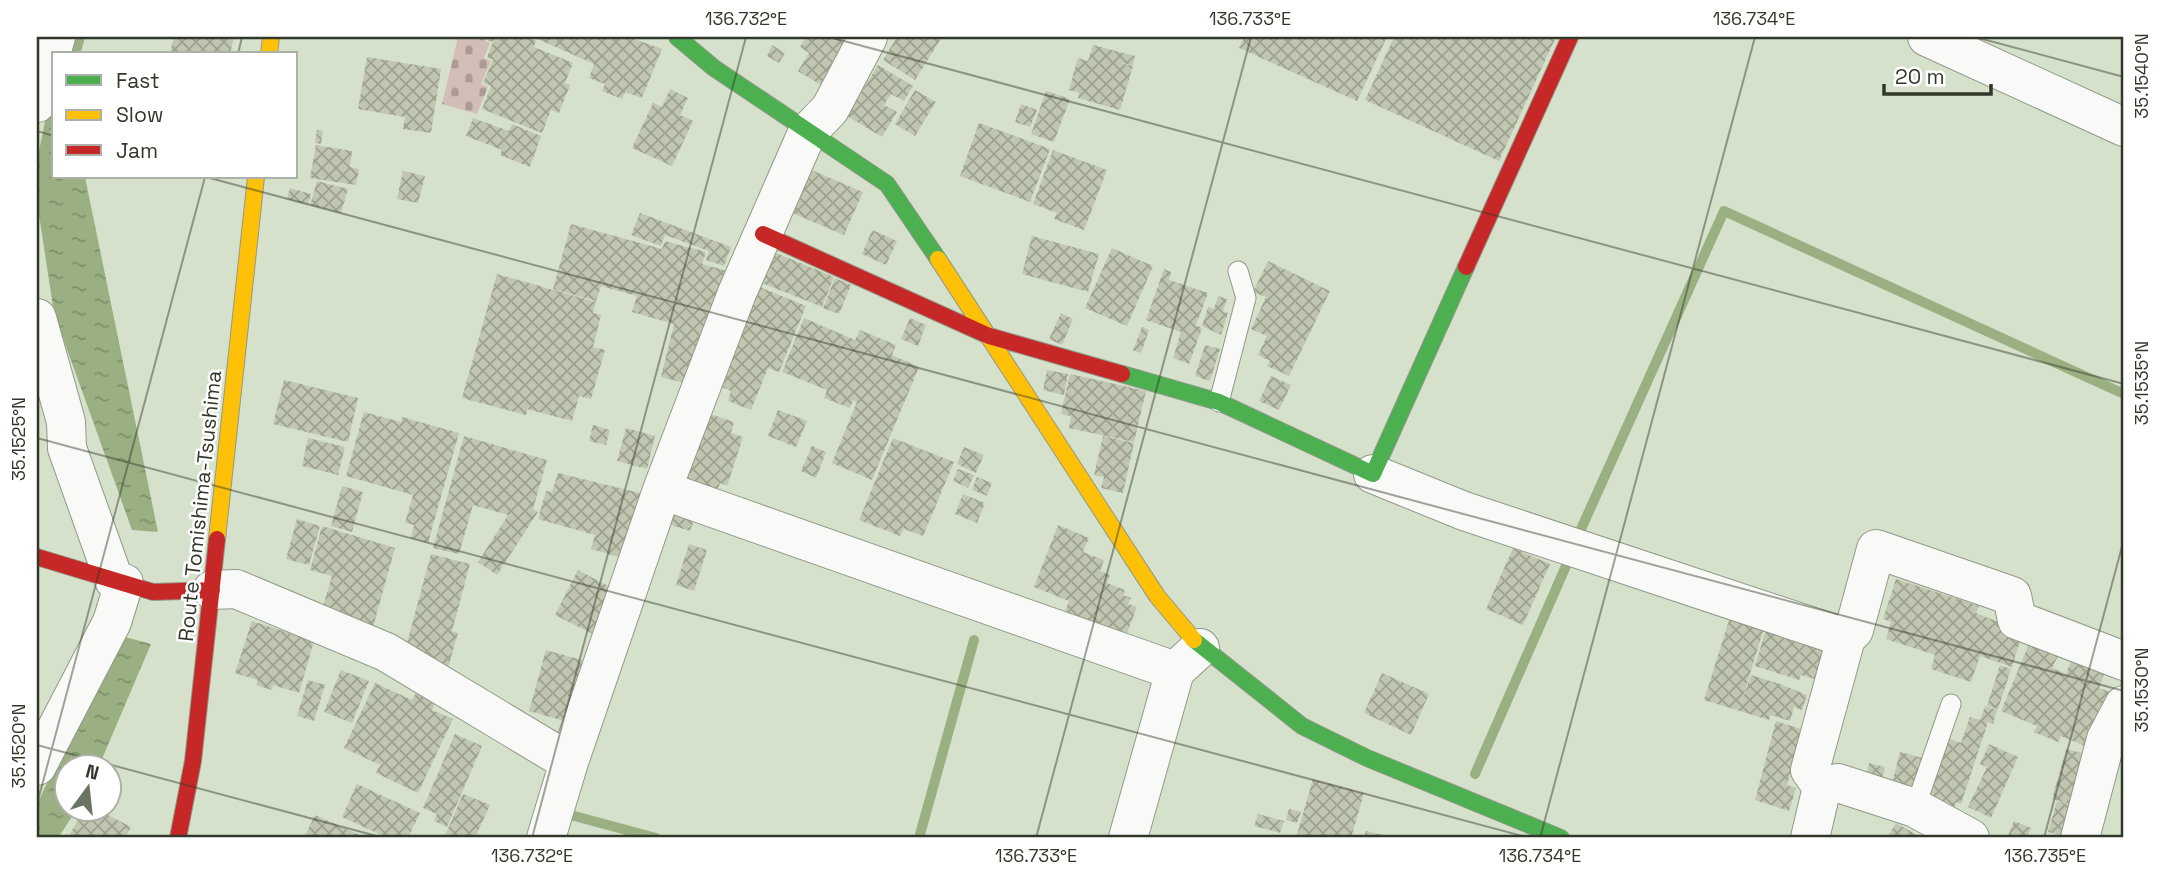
<svg xmlns="http://www.w3.org/2000/svg" width="2161" height="875" viewBox="0 0 2161 875" font-family="'Space Grotesk',sans-serif">
<style>
.cemetery{fill:url(#cemetery-stones)}
.water{fill:url(#water-ripples)}
.lines{fill:none;stroke-linecap:round;stroke-linejoin:round}
.stream{stroke:#9ab082;stroke-width:10}
.building{fill:url(#building-cross-hatch)}
.lane-casing{stroke:#919989;stroke-width:21}
.street-casing{stroke:#919989;stroke-width:40}
.fast-casing{stroke:#919989;stroke-width:18}
.slow-casing{stroke:#919989;stroke-width:18}
.jam-casing{stroke:#919989;stroke-width:18}
.lane{stroke:#f9faf7;stroke-width:19}
.street{stroke:#f9faf7;stroke-width:38}
.fast{stroke:#4caf50;stroke-width:16}
.slow{stroke:#ffc107;stroke-width:16}
.jam{stroke:#c62828;stroke-width:16}
.ticks{fill:none;stroke:#313829;stroke-width:2;stroke-opacity:0.45}
.labels{text-anchor:middle;stroke-width:5;stroke-linejoin:round;paint-order:stroke}
.street-label{font-size:21px;fill:#313829;stroke:#fff}
.neatline{fill:none;stroke:#313829;stroke-width:2.5}
.ticks-label{font-size:18px;text-anchor:middle;fill:#313829}
</style>
<defs>
<pattern id="cemetery-stones" width="16" height="16" patternUnits="userSpaceOnUse" patternTransform="scale(1.75)"><rect width="16" height="16" fill="#d3bdb7"/><path d="M2 7V4a2 2 0 0 1 4 0v3zM10 15v-3a2 2 0 0 1 4 0v3z" fill="#ac9b95"/></pattern>
<pattern id="water-ripples" width="26" height="14" patternUnits="userSpaceOnUse" patternTransform="scale(1.75)"><rect width="26" height="14" fill="#9ab082"/><path d="M2 4q2-2 4 0t4 0M15 11q2-2 4 0t4 0" fill="none" stroke="#7e906a"/></pattern>
<pattern id="building-cross-hatch" width="8" height="8" patternUnits="userSpaceOnUse" patternTransform="scale(1.75)"><rect width="8" height="8" fill="#c1c6b0"/><path d="M0 0l8 8M0 8l8-8" fill="none" stroke="#9da28f"/></pattern>
</defs>
<rect width="100%" height="100%" fill="#d6e1cb"/>
<!-- cemetery -->
<path class="cemetery" d="M458,37H486L485,41L490,43L484,58L491,61L481,84L488,87L477,114L442,104Z"/>
<!-- water -->
<path class="water" d="M50,97L54,99V177H85L158,532L132,530L54,313L37,202V161Z
M118,635L151,644L99,766H66V808L77,809L58,838H37V804Z"/>
<g class="lines">
<!-- stream -->
<path class="stream" d="M75,54L80,37
M1577,538L1724,211L2124,394
M1475,774L1569,559
M567,814L656,838
M919,838L974,640"/>
</g>
<!-- building -->
<path class="building" d="M174,37H234L230,54L170,53Z
M488,37H525L536,41L534,47L573,63L565,83L570,85L559,113L551,110L542,133L482,109L491,86L483,83L493,60L487,57L493,42L487,40Z
M533,37H629L662,49L642,98L625,92L622,99L602,91L605,84L589,78L594,64Z
M806,37H836L849,45L824,87L798,71L809,53L800,47Z
M897,37H942L915,80L883,60Z
M1244,37H1387L1357,101L1239,48Z
M1394,37H1556L1499,161L1365,100Z
M772,45L785,53L779,63L767,56Z
M1093,45L1135,56L1133,65L1116,62L1133,66L1120,110L1078,98L1079,93L1069,90L1078,58L1088,61Z
M367,57L441,69L431,133L403,129L405,117L358,109Z
M878,65L913,86L904,101L891,94L884,105L897,112L882,137L847,116Z
M670,89L688,98L680,115L693,121L672,166L632,148L653,103L662,107Z
M915,90L936,102L915,136L895,124Z
M1046,91L1070,99L1054,142L1031,134Z
M1021,104L1037,110L1030,127L1015,122Z
M473,118L509,131L512,124L541,136L530,167L500,155L502,150L466,136Z
M979,123L1050,149L1030,202L960,176Z
M317,130L323,131L321,144L315,143Z
M316,145L352,151L350,167L359,169L356,185L310,178Z
M1053,150L1107,170L1084,230L1054,219L1057,213L1033,204Z
M809,169L863,192L844,235L790,212Z
M403,171L425,176L418,203L397,199Z
M317,181L348,189L341,213L310,205Z
M290,188L311,194L308,205L287,199Z
M640,213L731,247L724,266L706,260L709,251L665,235L661,246L631,235Z
M571,224L662,249L665,241L706,252L702,264L728,271L688,384L661,377L674,324L632,312L637,296L601,286L596,301L553,289Z
M872,230L897,241L886,265L862,254Z
M1032,236L1099,254L1088,292L1022,274Z
M1112,248L1153,266L1127,326L1085,308Z
M769,250L834,277L822,307L757,281Z
M1268,261L1330,291L1289,376L1267,366L1270,361L1258,355L1267,336L1251,329L1266,297L1253,292Z
M1164,269L1171,272L1169,280L1208,293L1196,325L1202,328L1189,364L1173,358L1181,332L1146,320Z
M497,274L596,302L593,313L601,315L593,347L605,350L591,399L579,396L572,421L527,409L526,415L462,398Z
M835,278L851,285L839,314L823,308Z
M750,283L806,306L779,372L768,368L751,410L728,401L731,391L710,382Z
M1218,296L1227,299L1223,312L1228,313L1221,335L1202,326L1208,307L1214,309Z
M1061,313L1073,319L1062,345L1049,339Z
M804,318L855,340L860,330L896,345L892,355L919,367L872,480L832,463L857,402L853,400L850,408L824,398L827,390L782,372Z
M910,318L926,325L918,346L901,339Z
M1142,327L1149,330L1141,353L1133,350Z
M1205,345L1220,349L1210,381L1195,376Z
M1047,370L1068,374L1064,395L1043,390Z
M1070,374L1146,391L1134,442L1069,428L1071,416L1061,414Z
M1271,376L1291,385L1279,410L1259,401Z
M284,380L358,398L348,442L273,424Z
M778,410L807,421L796,447L768,436Z
M364,412L401,422L402,417L459,433L428,543L411,538L414,525L405,523L413,495L346,476Z
M704,412L734,422L731,433L743,437L727,486L720,483L717,492L682,481Z
M593,425L610,430L606,445L589,441Z
M626,428L655,436L647,469L617,461Z
M464,436L547,460L533,509L538,512L497,575L478,562L508,515L473,505L459,554L433,548Z
M1103,436L1134,443L1123,493L1101,488L1104,477L1094,475Z
M308,438L345,447L338,475L302,466Z
M893,438L954,462L923,536L904,529L900,536L859,520Z
M812,446L826,452L816,478L801,471Z
M964,447L984,455L976,473L957,464Z
M958,469L974,475L968,488L953,481Z
M558,473L644,494L626,559L591,549L595,535L538,519L546,491L552,492Z
M977,477L992,483L987,496L972,490Z
M342,486L363,492L352,532L331,526Z
M963,494L985,503L977,523L955,514Z
M672,513L694,520L690,531L668,524Z
M297,519L320,526L309,565L286,559Z
M1058,525L1089,538L1083,552L1104,560L1100,571L1110,575L1107,583L1125,590L1123,595L1131,598L1128,604L1137,607L1126,636L1065,611L1069,601L1034,587Z
M322,526L395,548L373,627L321,613L332,576L310,570Z
M689,544L707,550L694,591L676,585Z
M1513,548L1550,564L1523,625L1486,609Z
M431,554L470,564L452,631L458,633L448,668L434,664L436,659L405,650Z
M578,570L615,590L593,634L555,615Z
M1896,579L1979,606L1976,613L2023,632L2012,667L1980,656L1971,682L1931,669L1935,655L1886,639L1891,622L1883,619Z
M1731,614L1765,625L1740,706L1751,675L1780,684L1807,695L1802,710L1794,707L1790,721L1771,715L1769,720L1704,700Z
M252,621L314,641L299,693L273,685L272,690L256,685L258,680L235,673Z
M1767,626L1829,645L1818,680L1801,675L1799,680L1755,666Z
M2029,644L2058,656L2052,668L2066,674L2072,658L2105,672L2099,688L2115,694L2092,749L2061,736L2058,742L2034,732L2037,726L2001,711Z
M546,650L585,661L568,722L529,711Z
M2000,665L2011,669L1998,709L1987,706Z
M341,670L369,681L352,723L324,712Z
M1382,673L1429,694L1411,735L1364,713Z
M308,680L325,685L314,721L297,716Z
M375,683L412,700L416,693L436,702L432,710L453,719L418,793L376,773L380,765L344,748Z
M1985,706L1997,710L1993,724L1988,722L1961,804L1956,802L1954,807L1928,798L1948,738L1961,743L1970,717L1980,720Z
M1776,721L1804,730L1787,785L1796,788L1789,811L1755,800Z
M455,734L482,746L447,827L434,821L437,814L423,808Z
M1989,744L2018,757L1991,818L1968,807L1987,767L1980,764Z
M2066,749L2094,756L2080,807L2052,799Z
M1900,752L1923,758L1915,789L1892,783Z
M1869,763L1885,767L1881,784L1865,780Z
M1313,779L1364,793L1351,838H1296Z
M357,784L420,813L408,838H388L342,817Z
M463,794L490,805L475,838H444Z
M2057,801L2080,808L2071,838L2048,832Z
M84,808H95L131,827L125,838H68Z
M1289,809L1301,812L1297,823L1286,820Z
M1258,814L1284,821L1280,833L1254,826Z
M315,815L366,838H304Z
M2014,821L2031,828L2027,838L2008,836Z
M1896,823L1922,838H1887Z
M1366,831L1391,837V838H1364Z"/>
<g class="lines">
<defs>
<path id="lane" d="M1219,402L1246,298L1238,271
M1915,808L1951,704"/>
<path id="street" d="M1927,37L2124,127
M37,103L56,37
M37,318L66,422L67,448L114,580
M1373,474L1464,511L1846,638L1810,770L1822,787L1810,838
M662,490L1175,671L1200,648
M212,590L236,589L386,652L569,762
M1846,638L1854,630L1876,549L2012,596L2017,620L2124,661
M37,766L112,622L124,583
M1822,787L1838,783L1915,808L1970,838
M546,838L569,762L662,490L737,293L807,133L830,109L868,37
M1128,838L1175,671
M2080,838L2106,739L2124,705"/>
<path id="fast" d="M677,37L714,68L887,184L938,259
M1122,374L1219,402L1373,474L1466,267
M1194,640L1302,726L1367,758L1561,838"/>
<path id="slow" d="M269,54L271,37
M938,259L1157,596L1194,640
M217,539L256,177"/>
<path id="jam" d="M763,234L989,336L1122,374
M1466,267L1570,37
M37,557L153,592L212,590
M178,838L193,761L217,539"/>
</defs>
<!-- lane casing -->
<use href="#lane" class="lane-casing"/>
<!-- street casing -->
<use href="#street" class="street-casing"/>
<!-- fast casing -->
<use href="#fast" class="fast-casing"/>
<!-- slow casing -->
<use href="#slow" class="slow-casing"/>
<!-- jam casing -->
<use href="#jam" class="jam-casing"/>
<!-- lane -->
<use href="#lane" class="lane"/>
<!-- street -->
<use href="#street" class="street"/>
<!-- fast -->
<use href="#fast" class="fast"/>
<!-- slow -->
<use href="#slow" class="slow"/>
<!-- jam -->
<use href="#jam" class="jam"/>
</g>
<!-- ticks -->
<path class="ticks" d="M829,37L2124,384M1975,37L2124,77M238,54L242,37M37,131L54,136M206,177L2124,691M37,438L1530,838M37,745L384,838M37,804L205,177M532,838L746,37M1036,838L1251,37M1540,838L1755,37M2044,838L2124,539"/>
<g class="labels">
<!-- street labels -->
<g class="street-label">
<text transform="translate(200 506) rotate(-84)" y="7">Route Tomishima-Tsushima</text>
</g>
</g>
<!-- border -->
<rect width="2161" height="875" fill="none" stroke="#ffffff" stroke-width="77"/>
<!-- legend -->
<rect x="52" y="52" width="245" height="126" fill="#ffffff" stroke="#adafa9" stroke-width="2"/>
<rect x="66" y="75" width="35" height="10" fill="#4caf50" stroke="#adafa9" stroke-width="2"/>
<text x="116" y="88" font-size="21" fill="#313829">Fast</text>
<rect x="66" y="110" width="35" height="10" fill="#ffc107" stroke="#adafa9" stroke-width="2"/>
<text x="116" y="122" font-size="21" fill="#313829">Slow</text>
<rect x="66" y="145" width="35" height="10" fill="#c62828" stroke="#adafa9" stroke-width="2"/>
<text x="116" y="158" font-size="21" fill="#313829">Jam</text>
<!-- north arrow -->
<g transform="translate(88 788) rotate(15)"><circle r="33" fill="#ffffff" stroke="#adafa9" stroke-width="2"/>
<path d="M0-5L12 26L0 18L-12 26Z" fill="#6b7362"/>
<text y="-10" font-size="19" font-weight="bold" text-anchor="middle" fill="#313829">N</text>
</g>
<!-- scale -->
<path d="M1884 84v10h107v-10" fill="none" stroke="#313829" stroke-width="3.5"/>
<text x="1895" y="84" font-size="21" fill="#313829" stroke="#ffffff" stroke-width="5" paint-order="stroke">20 m</text>
<rect x="38" y="38" width="2084" height="798" class="neatline"/>
<g class="ticks-label">
<text x="746" y="25">136.732°E</text>
<text x="1250" y="25">136.733°E</text>
<text x="1754" y="25">136.734°E</text>
<text transform="translate(2142 76) rotate(-90)" y="6">35.1540°N</text>
<text transform="translate(2142 383) rotate(-90)" y="6">35.1535°N</text>
<text transform="translate(19 439) rotate(-90)" y="6">35.1525°N</text>
<text transform="translate(2142 690) rotate(-90)" y="6">35.1530°N</text>
<text transform="translate(19 746) rotate(-90)" y="6">35.1520°N</text>
<text x="532" y="862">136.732°E</text>
<text x="1036" y="862">136.733°E</text>
<text x="1540" y="862">136.734°E</text>
<text x="2045" y="862">136.735°E</text>
</g>
</svg>
